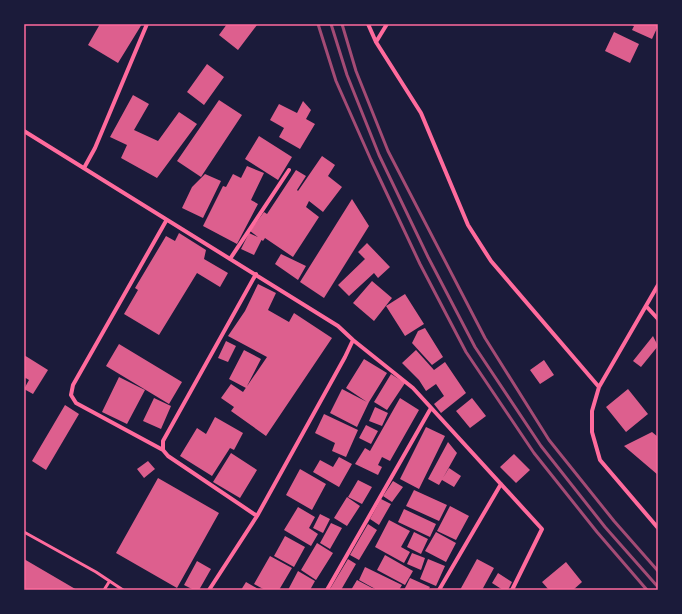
<svg xmlns="http://www.w3.org/2000/svg" width="682" height="614" viewBox="0 0 682 614" font-family="'Golos Text',sans-serif">
<style>
.building{fill:#dd5f8e}
.lines{fill:none;stroke-linecap:round;stroke-linejoin:round}
.service{stroke:#ff6b9d;stroke-width:3}
.minor{stroke:#ff6b9d;stroke-width:4}
.rail{stroke:#a44b75;stroke-width:3}
.neatline{fill:none;stroke:#ff6b9d;stroke-width:1.5}
</style>
<rect width="100%" height="100%" fill="#1b1b3a"/>
<!-- building -->
<path class="building" d="M100,24H142L118,63L88,45Z
M227,24H256L257,25L238,50L219,35Z
M630,24H658V26L652,39L632,30L634,26Z
M614,32L639,44L630,63L605,51Z
M207,64L224,77L204,105L187,92Z
M133,95L149,104L134,130L158,141L179,112L197,124L157,178L121,158L127,145L110,137Z
M219,100L242,115L201,177L177,161Z
M303,101L311,110L306,119L315,124L300,149L279,137L284,128L270,120L279,104L297,113Z
M259,136L292,157L278,180L245,159Z
M322,156L335,165L328,176L342,187L323,212L309,201L306,207L319,217L293,257L265,238L263,241L250,231L264,212L267,214L296,170L306,176L297,190L298,191Z
M247,166L264,173L251,200L258,204L237,244L203,226L223,186L226,187L233,174L241,178Z
M205,174L221,181L203,218L182,208L192,187Z
M352,199L369,226L324,298L300,282Z
M179,233L206,250L204,259L228,273L220,287L197,273L159,335L124,314L138,290L135,288L166,236L175,241Z
M249,233L262,239L254,255L241,249Z
M367,243L390,267L378,278L374,273L349,296L338,285L365,259L358,252Z
M281,254L306,266L298,280L275,264Z
M372,281L392,298L374,321L353,303Z
M258,284L276,293L268,310L289,322L294,313L332,338L266,436L231,411L234,407L221,398L231,384L243,392L267,357L228,336L245,311Z
M405,294L424,324L405,336L386,306Z
M425,328L443,357L432,365L412,343L418,331Z
M653,336L658,346L641,367L633,361Z
M226,341L236,346L228,362L218,358Z
M119,344L182,382L169,404L106,366Z
M244,350L261,359L246,388L229,379Z
M416,350L434,370L445,362L466,393L441,413L434,404L444,396L436,384L426,391L419,380L402,363Z
M24,355L48,370L33,394L24,389L29,380L24,377Z
M364,359L387,373L369,402L357,427L330,413L342,389L367,402L346,388Z
M544,360L554,375L540,384L530,370Z
M391,374L405,383L387,410L374,402Z
M119,377L145,390L127,424L102,412Z
M628,389L648,414L626,432L606,407Z
M154,398L171,406L161,429L143,421Z
M400,398L419,410L390,461L382,457L378,465L382,467L378,475L355,464L365,448L370,451Z
M472,398L486,416L470,428L456,411Z
M65,405L79,414L46,470L32,461Z
M375,407L388,413L382,426L369,421Z
M324,414L358,430L346,457L332,451L335,443L315,433Z
M215,417L243,433L234,450L230,448L212,476L180,456L197,428L206,434Z
M366,425L378,431L371,444L359,438Z
M426,427L445,436L419,489L400,479Z
M652,432L658,437V475L624,446Z
M448,442L457,453L443,478L449,468L461,476L454,487L442,480L439,485L428,479Z
M231,453L257,470L240,498L213,482Z
M514,454L530,470L516,483L500,467Z
M339,457L352,464L339,487L313,472L320,460L333,467Z
M148,461L155,469L144,478L137,469Z
M300,469L326,484L312,510L286,495Z
M158,478L219,513L177,588L116,553Z
M358,480L372,487L362,504L348,497Z
M393,481L403,487L392,502L383,496Z
M414,490L447,505L439,521L406,506Z
M347,497L360,506L347,526L334,518Z
M381,499L391,504L379,525L370,519Z
M450,506L469,516L456,540L437,531Z
M298,507L315,517L309,528L318,534L311,546L284,530Z
M404,509L436,524L430,537L398,522Z
M320,514L330,519L323,533L313,528Z
M389,520L410,531L401,547L410,552L404,563L375,547Z
M331,523L342,528L330,549L320,543Z
M368,524L377,530L359,560L350,555Z
M414,532L428,539L421,554L407,547Z
M436,532L456,543L446,562L425,551Z
M285,536L305,547L294,567L274,556Z
M317,543L333,553L316,580L301,570Z
M412,553L425,558L421,570L407,564Z
M385,555L413,571L405,585L377,570Z
M270,556L292,568L279,590H265L254,584Z
M24,559L77,590H24Z
M348,559L356,564L341,590H332L330,589Z
M428,559L445,566L436,586L420,579Z
M477,559L494,568L482,590H460Z
M197,561L211,569L199,590H194L184,585Z
M566,562L582,582L573,590H549L542,582Z
M365,567L402,585L399,590H377L359,580Z
M298,571L315,581L310,590H288Z
M498,573L512,582L508,590H503L492,583Z
M410,578L430,587L428,590H404Z
M357,580L376,590H351Z
M246,582L260,590H241Z"/>
<g class="lines">
<!-- service -->
<path class="service" d="M24,532L96,572L123,590
M104,590L109,582"/>
<!-- minor -->
<path class="minor" d="M368,24L376,42L421,113L468,225L491,261L599,387
M376,42L387,24
M24,131L338,326L353,340L413,388L542,529L512,590
M84,168L95,148L147,24
M230,259L289,170
M256,274L163,441V450L168,456L257,516
M658,285L599,387L592,411V432L600,460L658,528
M646,306L658,319
M163,450L76,403L71,395L73,385L166,221
M209,590L257,516L345,357L353,340
M327,590L431,408
M439,590L501,484"/>
<!-- rail -->
<path class="rail" d="M318,24L336,81L371,160L420,264L466,352L534,453L597,532L647,590
M331,24L347,75L379,155L428,257L475,347L541,446L605,527L658,587
M342,24L356,71L388,151L485,338L549,440L614,521L658,571"/>
</g>
<!-- border -->
<rect width="682" height="614" fill="none" stroke="#1b1b3a" stroke-width="50"/>
<rect x="25" y="25" width="632" height="564" class="neatline"/>
</svg>
